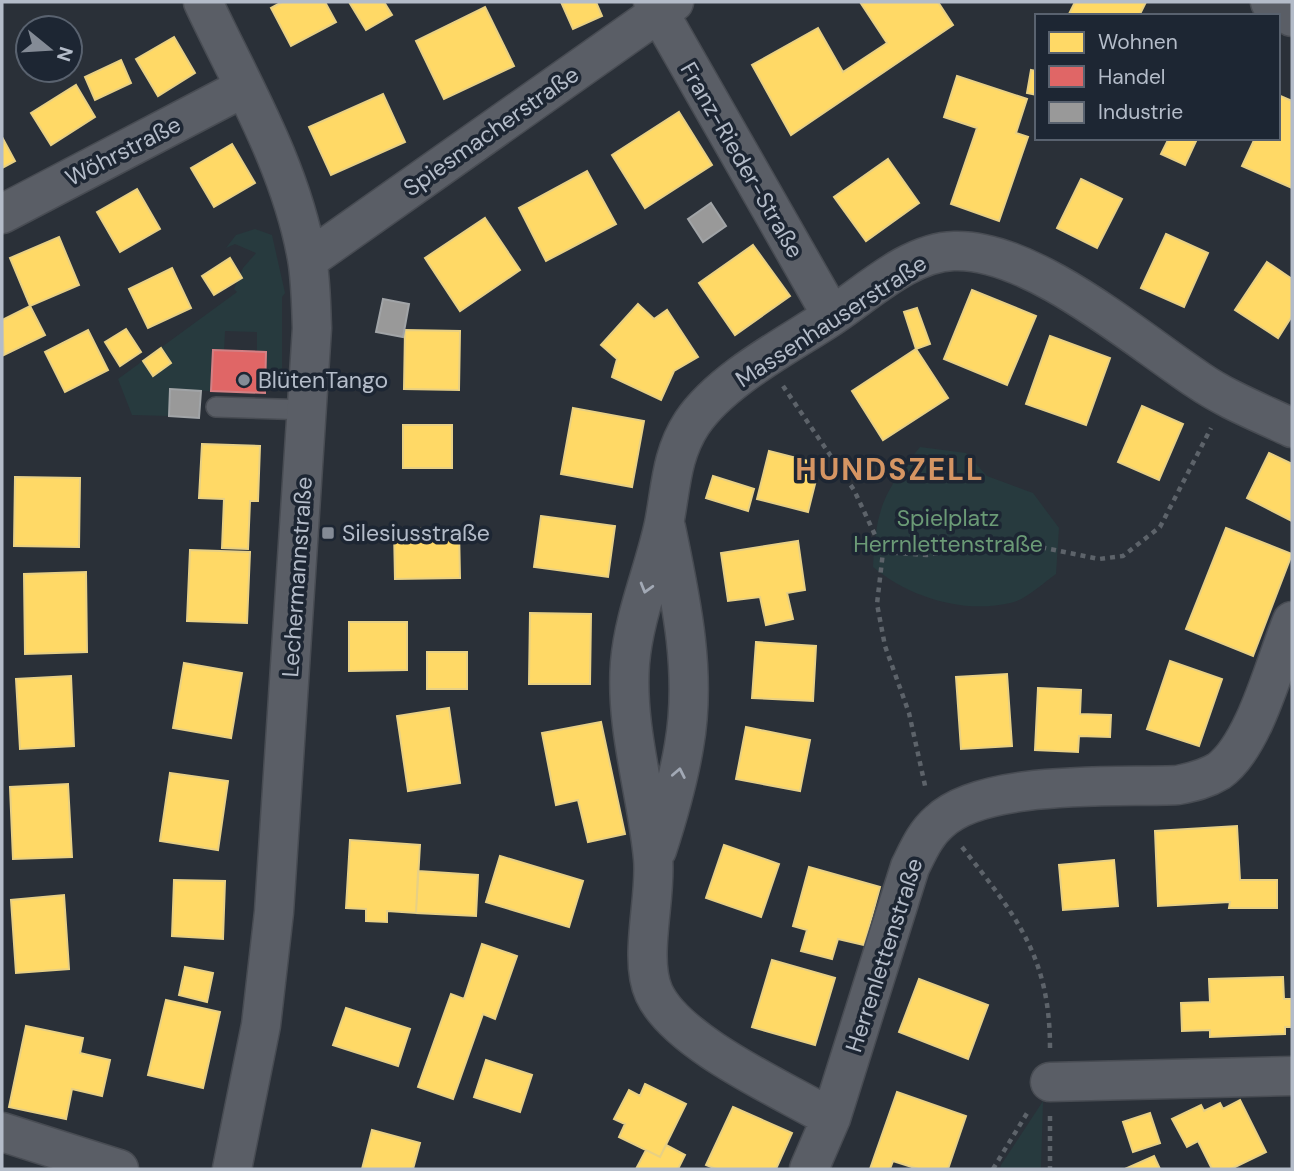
<svg xmlns="http://www.w3.org/2000/svg" width="1294" height="1171" viewBox="0 0 1294 1171" font-family="'DM Sans',sans-serif">
<style>
.green{fill:#273a3e}
.homes{fill:#ffd966;stroke:#e8d084;stroke-width:2}
.shops{fill:#e06666;stroke:#d38084;stroke-width:2}
.industry{fill:#999;stroke:#a1a4a7;stroke-width:2}
.lines{fill:none;stroke-linecap:round;stroke-linejoin:round}
.service-casing{stroke:#484c53;stroke-width:22}
.minor-casing{stroke:#484c53;stroke-width:41}
.path{stroke:#5d636a;stroke-width:4.5;stroke-dasharray:5 5;stroke-linecap:butt}
.service{stroke:#5a5e66;stroke-width:19}
.minor{stroke:#5a5e66;stroke-width:38}
.oneway{stroke:#a2a9b5}
.poi-dot{fill:#848b96;stroke:#1d2633;stroke-width:2.5}
.labels{text-anchor:middle;stroke-width:7;stroke-linejoin:round;paint-order:stroke}
.street-label{font-size:23px;fill:#b4bcc9;stroke:#1d2633}
.poi-label{font-size:23px;fill:#b4bcc9;stroke:#1d2633;text-anchor:start}
.park-label{font-size:23px;fill:#6b9a76;stroke:#1d2633}
.district-label{font-size:30px;font-weight:bold;letter-spacing:2px;fill:#d59563;stroke:#1d2633}
</style>
<rect width="100%" height="100%" fill="#2a3038"/>
<!-- green -->
<path class="green" d="M255,229L272,235L285,293L282,297V389H265L266,353L257,352V332L225,331L224,351L211,391L170,389L169,416L132,415L118,379L237,292L234,289L243,268L256,253L235,244L226,248L236,235Z
M920,447L966,453L987,476L1033,493L1059,528L1056,574C1043,583 1026,600 1010,603C963,614 909,597 873,567C876,508 883,493 920,447Z
M1043,1101L1041,1169H1000L1001,1165Z"/>
<!-- homes -->
<path class="homes" d="M282,2H325L336,22L291,46L271,8Z
M349,2H384L392,15L366,30Z
M561,2H596L602,16L573,29Z
M860,2H938L953,25L791,135L752,65L818,28L843,72L887,43Z
M1075,2H1146L1139,16H1068Z
M485,7L514,66L444,99L416,41Z
M174,37L195,73L158,96L136,59Z
M121,60L131,83L95,100L85,77Z
M1031,70L1037,71V95L1027,93Z
M957,76L1027,99L1016,133L1028,137L999,221L951,204L977,128L944,117Z
M76,85L95,117L51,145L31,113Z
M383,94L405,142L331,175L309,127Z
M1278,95L1292,101V188L1242,166L1255,138H1278Z
M679,112L712,165L645,208L612,155Z
M2,137L15,161L2,168Z
M1169,138L1197,139L1185,165L1161,154Z
M232,144L255,183L214,207L191,168Z
M888,159L919,203L866,241L834,197Z
M587,171L616,224L546,261L519,208Z
M1081,179L1122,199L1097,248L1057,228Z
M137,189L160,229L120,252L97,212Z
M485,218L520,270L460,311L425,258Z
M1166,234L1208,253L1184,307L1141,288Z
M59,237L79,285L30,306L10,258Z
M753,245L790,296L735,335L699,283Z
M230,258L242,278L214,295L202,276Z
M1267,262L1292,279V316L1278,338L1235,310Z
M172,268L191,308L148,328L129,289Z
M972,290L1036,316L1007,385L944,359Z
M638,304L654,319L667,310L698,357L674,371L661,400L612,377L617,359L601,345Z
M30,306L45,335L4,355L2,320Z
M917,308L930,344L916,349L904,312Z
M126,329L141,352L120,366L105,342Z
M88,330L108,370L65,392L45,352Z
M405,330L460,331L459,390L404,389Z
M1050,336L1110,358L1086,425L1026,404Z
M161,348L171,363L153,376L143,361Z
M916,349L948,398L883,440L852,391Z
M1142,406L1183,424L1159,480L1118,462Z
M573,408L644,421L632,487L561,474Z
M403,425H452V468H403Z
M202,444L260,446L258,501H250L248,549L222,548L224,499L199,498Z
M769,451L820,464L808,512L757,499Z
M1269,453L1292,464V521L1247,498Z
M713,476L754,489L748,511L706,498Z
M15,477L80,478L79,547L14,546Z
M541,516L615,526L608,577L534,567Z
M459,528L460,578L395,579L394,529Z
M1226,528L1292,554L1253,656L1186,629Z
M798,541L805,590L787,593L793,619L766,625L760,597L728,601L721,553Z
M190,550L250,552L247,623L187,621Z
M86,572L87,652L25,654L24,574Z
M530,613L591,614L590,684H529Z
M349,622H407V670L349,671Z
M756,642L816,646L813,701L752,698Z
M427,652H467V689H427Z
M1170,661L1222,679L1199,746L1147,729Z
M184,663L242,673L231,738L173,728Z
M1007,674L1012,746L961,749L956,677Z
M71,676L74,746L20,749L16,679Z
M1038,688L1081,690L1080,714L1111,715L1110,737L1079,736L1078,752L1035,750Z
M449,708L460,783L408,791L397,716Z
M601,722L625,834L588,842L578,800L556,805L542,733Z
M746,727L810,740L800,791L736,779Z
M170,773L228,781L218,850L160,841Z
M68,784L72,857L13,859L10,787Z
M1237,826L1240,880H1277V908H1229L1230,902L1158,906L1155,831Z
M350,840L420,845L416,913L387,911V922L366,921V909L346,908Z
M724,845L779,864L761,917L706,898Z
M500,856L583,881L569,927L486,902Z
M1114,860L1118,906L1063,910L1059,865Z
M809,867L880,887L864,945L838,939L832,959L801,951L807,930L793,926Z
M418,871L478,875L476,916L416,913Z
M174,880L225,881L223,939L172,936Z
M64,895L69,969L16,973L11,900Z
M482,944L517,956L495,1019L483,1014L453,1099L418,1087L451,994L464,999Z
M772,960L835,978L815,1045L752,1027Z
M185,967L213,973L207,1002L179,995Z
M1283,977L1284,999H1292V1027H1285V1034L1210,1037V1030L1182,1031L1181,1003L1210,1002L1209,979Z
M919,979L988,1005L968,1059L899,1032Z
M166,1000L220,1012L203,1088L148,1075Z
M346,1008L410,1029L398,1066L333,1045Z
M26,1026L83,1038L80,1053L110,1060L102,1096L72,1089L66,1119L9,1107Z
M486,1060L532,1075L520,1112L474,1097Z
M645,1084L686,1104L660,1157L619,1137L625,1124L614,1119L629,1090L640,1096Z
M897,1092L966,1116L948,1169H918L893,1161L890,1169H870Z
M1240,1100L1266,1152L1231,1169H1212L1198,1141L1187,1147L1172,1119L1201,1105L1204,1111L1220,1103L1223,1109Z
M733,1107L792,1133L776,1169H716L706,1165Z
M1150,1113L1160,1143L1133,1152L1123,1122Z
M372,1130L420,1143L413,1169H362Z
M666,1145L685,1155L678,1169H636L646,1150L660,1157Z
M1154,1156L1160,1169H1125Z"/>
<!-- shops -->
<path class="shops" d="M213,350L266,352L265,393L211,391Z"/>
<!-- industry -->
<path class="industry" d="M711,203L726,226L703,242L688,219Z
M383,299L409,304L403,337L376,332Z
M170,389L201,391L199,418L169,416Z"/>
<g class="lines">
<defs>
<path id="service" d="M216,407L309,410"/>
<path id="minor" d="M203,2C242,85 291,167 307,258C311,281 311,305 312,328L274,912L261,1025L232,1169
M653,2L832,316
M1270,2L1292,17
M2,214L243,88
M308,260L674,2
M657,850C668,816 678,782 684,746C697,673 681,600 666,528
M1050,1082L1292,1076
M831,1118C783,1090 677,1043 654,993C638,958 657,897 653,858C647,794 625,728 630,663C634,615 654,571 664,524C671,488 671,455 692,423C721,380 786,346 829,318C866,294 909,252 954,251C1031,248 1136,339 1198,380C1227,400 1261,413 1292,428
M2,1132L119,1169
M809,1169L831,1118L910,867C918,851 925,834 939,822C984,779 1117,788 1178,785C1193,782 1206,779 1219,771C1255,745 1275,662 1292,621"/>
</defs>
<!-- service casing -->
<use href="#service" class="service-casing"/>
<!-- minor casing -->
<use href="#minor" class="minor-casing"/>
<!-- path -->
<path class="path" d="M783,386L854,490L883,552L877,604L885,646L909,713L926,790
M883,552L927,555L996,542L1025,544L1099,559L1123,556L1160,527L1211,428
M962,847C1016,916 1050,956 1050,1048
M1050,1116V1169
M993,1169L1029,1110"/>
<!-- service -->
<use href="#service" class="service"/>
<!-- minor -->
<use href="#minor" class="minor"/>
</g>
<!-- one-way arrows -->
<defs><path id="oneway-chevron" d="M-2-3.5L2.5 0L-2 3.5" fill="none" stroke-width="1.6" stroke-linecap="round" stroke-linejoin="round" transform="scale(1.75)"/></defs>
<g class="oneway">
<use href="#oneway-chevron" transform="translate(646 588) rotate(106)"/>
<use href="#oneway-chevron" transform="translate(679 773) rotate(-79)"/>
</g>
<!-- markers -->
<g class="poi-dot">
<circle cx="244" cy="380" r="7"/>
<rect x="321" y="526" width="14" height="14" rx="3.5"/>
</g>
<g class="labels">
<!-- street labels -->
<g class="street-label">
<text transform="translate(491 131) rotate(-35)" y="8">Spiesmacherstraße</text>
<text transform="translate(123 151) rotate(-27)" y="8">Wöhrstraße</text>
<text transform="translate(742 160) rotate(60)" y="8">Franz-Rieder-Straße</text>
<text transform="translate(831 321) rotate(-33)" y="8">Massenhauserstraße</text>
<text transform="translate(297 577) rotate(-86)" y="8">Lechermannstraße</text>
<text transform="translate(884 955) rotate(-72)" y="8">Herrenlettenstraße</text>
</g>
<!-- poi labels -->
<g class="poi-label">
<text x="258" y="388">BlütenTango</text>
<text x="342" y="541">Silesiusstraße</text>
</g>
<!-- park labels -->
<g class="park-label">
<text x="948" y="526">Spielplatz<tspan x="948" dy="26">Herrnlettenstraße</tspan></text>
</g>
<!-- district labels -->
<g class="district-label">
<text x="890" y="480">HUNDSZELL</text>
</g>
</g>
<!-- border -->
<rect width="1294" height="1171" fill="none" stroke="#b4bcc9" stroke-width="7"/>
<!-- legend -->
<rect x="1035" y="14" width="245" height="126" fill="#1d2633" stroke="#59626f" stroke-width="2"/>
<rect x="1049" y="32" width="35" height="21" fill="#ffd966" stroke="#59626f" stroke-width="2"/>
<text x="1098" y="49" font-size="21" fill="#b4bcc9">Wohnen</text>
<rect x="1049" y="66" width="35" height="21" fill="#e06666" stroke="#59626f" stroke-width="2"/>
<text x="1098" y="84" font-size="21" fill="#b4bcc9">Handel</text>
<rect x="1049" y="102" width="35" height="21" fill="#999999" stroke="#59626f" stroke-width="2"/>
<text x="1098" y="119" font-size="21" fill="#b4bcc9">Industrie</text>
<!-- north arrow -->
<g transform="translate(49 49) rotate(108)"><circle r="33" fill="#1d2633" stroke="#59626f" stroke-width="2"/>
<path d="M0-5L12 26L0 18L-12 26Z" fill="#848b96"/>
<text y="-10" font-size="19" font-weight="bold" text-anchor="middle" fill="#b4bcc9">N</text>
</g>
</svg>
